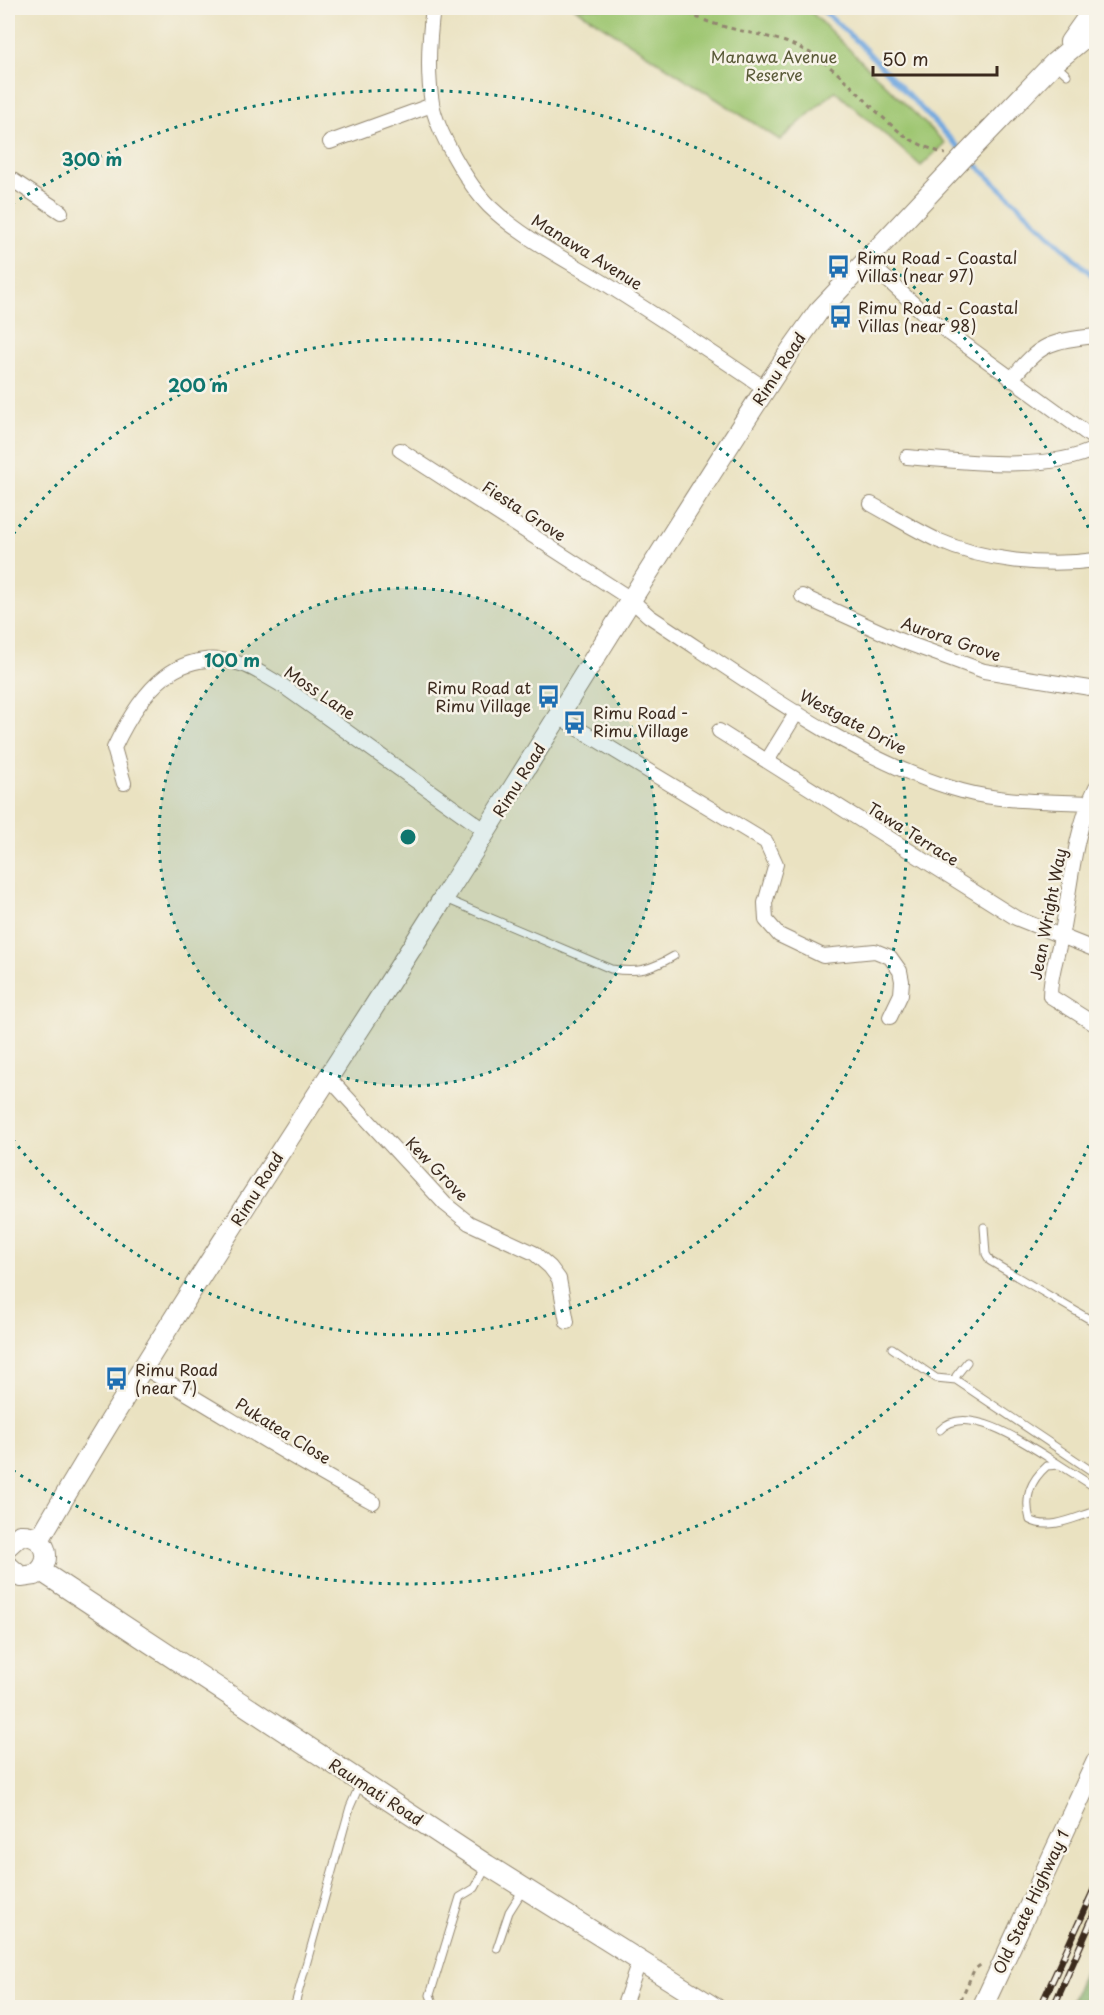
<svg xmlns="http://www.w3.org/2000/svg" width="1104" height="2015" viewBox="0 0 1104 2015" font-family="'Playpen Sans',sans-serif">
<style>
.green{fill:#9ec671;stroke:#6c7848;stroke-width:1.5}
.forest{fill:#7eab63;stroke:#5c6a40;stroke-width:1.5}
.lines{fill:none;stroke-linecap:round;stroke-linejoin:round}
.stream{stroke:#71a7df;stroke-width:5}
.lane-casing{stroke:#928670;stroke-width:9}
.street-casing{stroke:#928670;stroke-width:16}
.secondary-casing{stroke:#928670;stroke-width:22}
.path{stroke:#928670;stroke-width:3;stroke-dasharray:4.5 4.5;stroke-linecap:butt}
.lane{stroke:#fff;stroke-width:7}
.street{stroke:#fff;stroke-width:14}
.secondary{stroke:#fff;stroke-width:20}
.rail-casing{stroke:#3b2a1e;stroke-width:7}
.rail{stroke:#f7f3e8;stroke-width:4.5;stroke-dasharray:14;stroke-linecap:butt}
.ring{fill:none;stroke:#0f766e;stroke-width:3;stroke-dasharray:3 6}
.labels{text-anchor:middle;stroke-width:5;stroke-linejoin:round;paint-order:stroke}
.park-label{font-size:16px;fill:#595937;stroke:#f7f3e8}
.street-label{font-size:16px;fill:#3b2a1e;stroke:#f7f3e8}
.poi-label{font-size:16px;fill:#3b2a1e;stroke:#f7f3e8;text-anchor:start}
.centre{fill:#0f766e;stroke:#f7f3e8;stroke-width:3}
.ring-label{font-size:18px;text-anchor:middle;font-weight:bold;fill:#0f766e;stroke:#f7f3e8;stroke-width:5;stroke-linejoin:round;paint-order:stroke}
</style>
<rect width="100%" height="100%" fill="#f7f3e8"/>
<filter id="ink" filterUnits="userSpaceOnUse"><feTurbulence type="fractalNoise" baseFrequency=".0167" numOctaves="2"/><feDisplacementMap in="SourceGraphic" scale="12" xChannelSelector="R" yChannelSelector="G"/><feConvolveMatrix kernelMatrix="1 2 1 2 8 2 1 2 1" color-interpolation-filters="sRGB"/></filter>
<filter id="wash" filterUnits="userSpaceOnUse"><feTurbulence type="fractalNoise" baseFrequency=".008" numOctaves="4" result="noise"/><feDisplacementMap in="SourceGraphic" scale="24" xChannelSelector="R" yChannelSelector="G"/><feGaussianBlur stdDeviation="1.35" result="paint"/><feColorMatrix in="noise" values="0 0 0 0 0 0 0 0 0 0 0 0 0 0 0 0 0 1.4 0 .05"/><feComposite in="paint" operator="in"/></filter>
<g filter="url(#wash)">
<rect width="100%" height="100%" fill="#eae2c1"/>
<!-- green -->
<path class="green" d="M575,8H807L945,143L921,166L835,91L780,140Z"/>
<!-- forest -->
<path class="forest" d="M1096,1942V2007H1069Z"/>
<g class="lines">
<!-- stream -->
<path class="stream" d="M820,8L859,43L963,152
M969,158L1096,279"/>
</g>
</g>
<g filter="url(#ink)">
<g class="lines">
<defs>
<path id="lane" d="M1056,65L1067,75
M446,899L611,969C638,973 650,970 674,956
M984,1227L986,1254L990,1261L1096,1323
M892,1348L936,1378L956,1380
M967,1362L956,1376V1380L1096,1474
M940,1430C968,1400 1034,1449 1060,1465
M1096,1488L1060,1465L1047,1466C1030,1481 1024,1497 1030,1520C1050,1531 1076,1517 1096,1511
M497,1948L509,1912L523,1890
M294,2008L350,1807L360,1784
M442,2008L434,2005L430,1995L460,1897L475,1888L486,1868"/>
<path id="street" d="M433,8C429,38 427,73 432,103C436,130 469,186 489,206C522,238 567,260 606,284C660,318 713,353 766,389
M330,142L432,105
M8,177L61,212
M867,261L930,319L1096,440
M1011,380C1040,343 1050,341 1096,336
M400,450L629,598L649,616C741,676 855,762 962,791C1002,802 1047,801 1088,803
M907,457C959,461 1050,473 1096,448
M871,504C893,516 914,529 937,540C984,561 1046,567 1096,560
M802,596L899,640L984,671L1096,689
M559,717L766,842L776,864L765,903L766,920L779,935L823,956L875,951L890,957L900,971L902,981L901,994L890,1017
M719,731L1016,918L1096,950
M767,761L797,712
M124,783L114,748C140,693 178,641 247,666C259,671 272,680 283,686L486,831
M1096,787C1074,831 1071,884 1062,932C1058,955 1050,973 1050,996L1096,1025
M329,1078L445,1204L469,1223L534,1253L550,1267L559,1279L567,1322
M144,1368C221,1412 295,1461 373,1502
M623,2008L640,1959"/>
<path id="secondary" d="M1070,42L1094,8
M39,1540C165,1324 305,1116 439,905C557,721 670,533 791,350L818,312L961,160L1054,63L1096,28
M8,1546L20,1535C45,1533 56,1560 35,1575L21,1577L8,1566
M41,1571L487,1865L715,2008
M982,2008L1096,1763"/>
</defs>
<!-- lane casing -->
<use href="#lane" class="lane-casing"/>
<!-- street casing -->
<use href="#street" class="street-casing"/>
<!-- secondary casing -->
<use href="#secondary" class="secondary-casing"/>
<!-- path -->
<path class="path" d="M681,8C712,31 764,31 798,47C839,65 865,105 900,132C913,143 929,148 945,154
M957,2008L974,1970L983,1963"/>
<!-- lane -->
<use href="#lane" class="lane"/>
<!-- street -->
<use href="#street" class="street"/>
<!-- secondary -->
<use href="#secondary" class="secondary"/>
<defs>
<path id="rail" d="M1040,2008L1096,1885
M1053,2008L1096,1910"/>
</defs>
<!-- rail casing -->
<use href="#rail" class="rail-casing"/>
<!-- rail -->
<use href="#rail" class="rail"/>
</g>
</g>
<!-- distance rings -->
<circle cx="408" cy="837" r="249" fill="#0f766e" fill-opacity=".12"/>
<g class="ring">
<circle cx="408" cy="837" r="249"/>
<path d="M8 541A498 498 0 1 1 8 1133"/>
<path d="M1096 1129A747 747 0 0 1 12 1470M12 204A747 747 0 0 1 1096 545"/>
</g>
<!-- icons -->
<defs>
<symbol id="bus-bare" viewBox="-9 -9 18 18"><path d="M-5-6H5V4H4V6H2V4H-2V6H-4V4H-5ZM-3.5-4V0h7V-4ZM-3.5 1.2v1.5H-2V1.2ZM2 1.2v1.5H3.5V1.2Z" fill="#1f6fb2" stroke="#f7f3e8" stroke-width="2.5" paint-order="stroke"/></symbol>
</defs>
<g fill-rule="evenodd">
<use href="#bus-bare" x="822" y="250" width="33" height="33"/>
<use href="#bus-bare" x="824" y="300" width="33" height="33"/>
<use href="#bus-bare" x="532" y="680" width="33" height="33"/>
<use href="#bus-bare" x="558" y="706" width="33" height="33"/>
<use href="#bus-bare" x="100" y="1362" width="33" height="33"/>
</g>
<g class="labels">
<!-- park labels -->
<g class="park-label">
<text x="774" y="63">Manawa Avenue<tspan x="774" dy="18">Reserve</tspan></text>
</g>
<!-- street labels -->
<g class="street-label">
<text transform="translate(587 252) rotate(32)" y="6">Manawa Avenue</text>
<text transform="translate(779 369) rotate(-57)" y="6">Rimu Road</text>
<text transform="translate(524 511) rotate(33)" y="6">Fiesta Grove</text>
<text transform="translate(951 639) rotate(19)" y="6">Aurora Grove</text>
<text transform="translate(320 693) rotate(34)" y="6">Moss Lane</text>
<text transform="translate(853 722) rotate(28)" y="6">Westgate Drive</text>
<text transform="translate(519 780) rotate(-58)" y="6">Rimu Road</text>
<text transform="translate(913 834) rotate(32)" y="6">Tawa Terrace</text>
<text transform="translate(1048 914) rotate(-79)" y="6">Jean Wright Way</text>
<text transform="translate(437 1169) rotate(46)" y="6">Kew Grove</text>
<text transform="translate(257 1189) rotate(-58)" y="6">Rimu Road</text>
<text transform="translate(283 1431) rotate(32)" y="6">Pukatea Close</text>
<text transform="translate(376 1792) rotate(33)" y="6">Raumati Road</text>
<text transform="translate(1031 1902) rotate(-65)" y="6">Old State Highway 1</text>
</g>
<!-- poi labels -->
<g class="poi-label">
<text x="857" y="264">Rimu Road - Coastal<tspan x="857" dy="18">Villas (near 97)</tspan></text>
<text x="858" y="314">Rimu Road - Coastal<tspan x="858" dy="18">Villas (near 98)</tspan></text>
<text x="531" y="694" text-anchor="end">Rimu Road at<tspan x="531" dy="18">Rimu Village</tspan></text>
<text x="593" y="719">Rimu Road -<tspan x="593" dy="18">Rimu Village</tspan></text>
<text x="135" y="1376">Rimu Road<tspan x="135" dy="18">(near 7)</tspan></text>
</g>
</g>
<circle cx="408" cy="837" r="9" class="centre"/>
<g class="ring-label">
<text x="92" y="166">300 m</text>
<text x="198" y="392">200 m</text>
<text x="232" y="667">100 m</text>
</g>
<!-- margin -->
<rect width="1104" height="2015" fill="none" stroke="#f7f3e8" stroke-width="30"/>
<!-- scale -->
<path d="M873 66v9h124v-9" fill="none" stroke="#3b2a1e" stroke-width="3"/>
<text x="882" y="66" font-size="18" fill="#3b2a1e" stroke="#f7f3e8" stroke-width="4.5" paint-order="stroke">50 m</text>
</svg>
